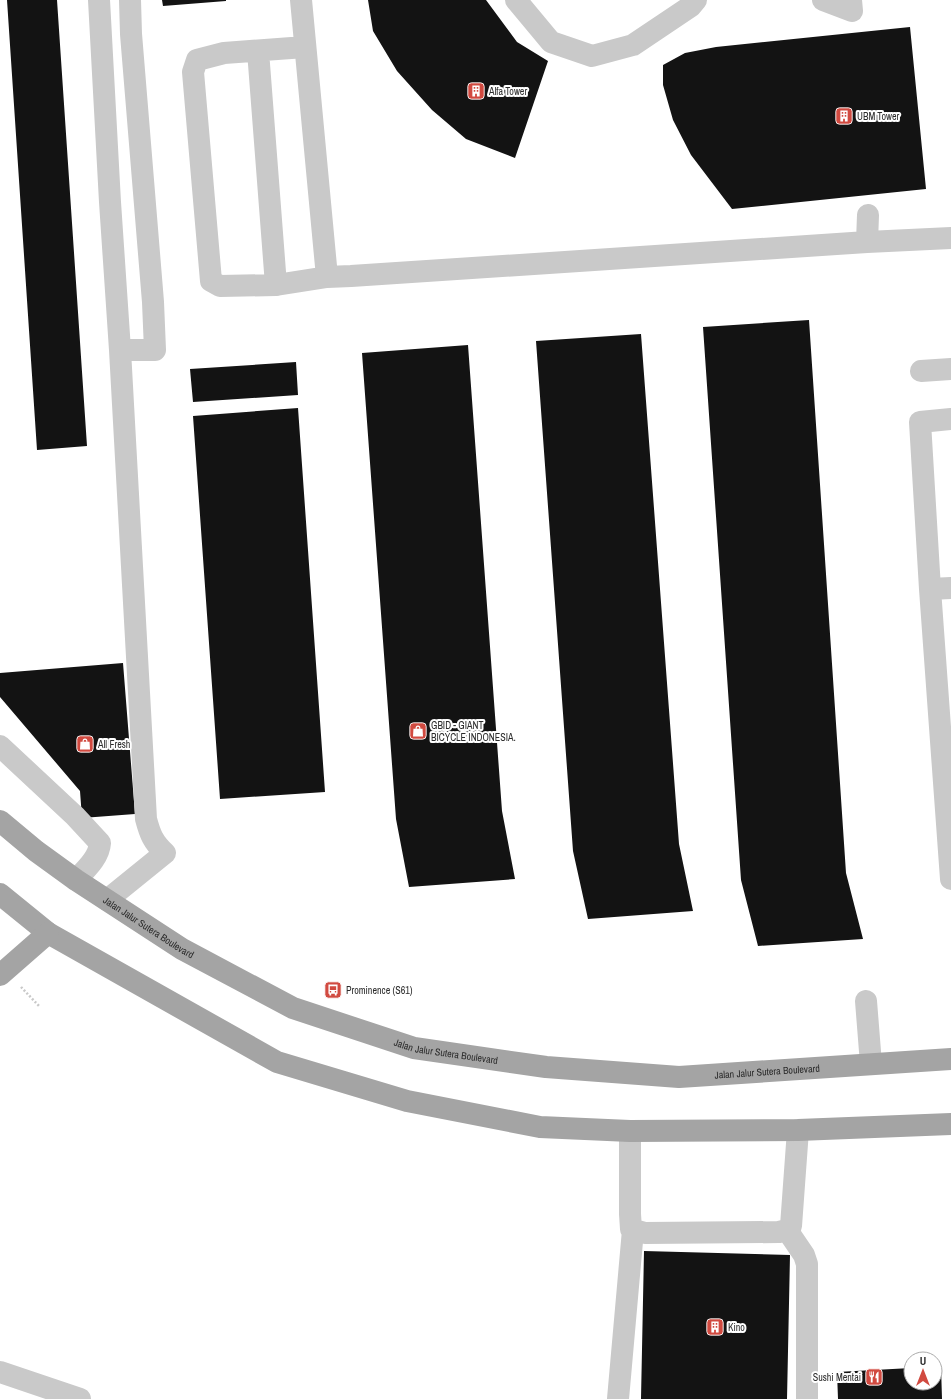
<svg xmlns="http://www.w3.org/2000/svg" width="951" height="1399" viewBox="0 0 951 1399" font-family="'Archivo Narrow',sans-serif">
<style>
.building{fill:#131313}
.lines{fill:none;stroke-linecap:round;stroke-linejoin:round}
.path{stroke:#c9c9c9;stroke-width:2.5;stroke-dasharray:2 2;stroke-linecap:butt}
.minor{stroke:#c9c9c9;stroke-width:22}
.major{stroke:#a4a4a4;stroke-width:22}
.labels{text-anchor:middle;stroke-width:4;stroke-linejoin:round;paint-order:stroke}
.poi-label{font-size:10px;fill:#2c2c2c;stroke:#fff;text-anchor:start}
.street-label{font-size:10px;fill:#2c2c2c;stroke:#fff}
</style>
<rect width="100%" height="100%" fill="#fff"/>
<!-- building -->
<path class="building" d="M7,0H57L87,446L37,450Z
M162,0H226V1L163,6Z
M368,0H486L517,42L548,61L515,158L466,139L432,110L397,71L373,31Z
M910,27L926,189L732,209L691,155L673,120L663,85V65L685,53L716,47Z
M809,320L846,873L863,939L758,946L741,880L703,327Z
M641,334L679,844L693,911L588,919L573,851L536,341Z
M468,345L502,811L515,879L409,887L396,819L362,353Z
M296,362L298,395L193,402L190,369Z
M298,408L325,792L220,799L193,416Z
M123,663L135,814L82,818L80,791L0,697V673Z
M644,1251L790,1255L787,1399H641Z
M935,1366H941L942,1399H838L837,1372L911,1368V1383H935Z"/>
<g class="lines">
<!-- path -->
<path class="path" d="M21,987L39,1006"/>
<!-- minor -->
<path class="minor" d="M99,0L110,202L120,350L146,819C150,834 153,842 165,853L107,900
M301,0L327,277L351,276L867,242L868,215
M516,0L551,42L592,56L633,45L691,6L696,0
M823,0L852,11L851,0
M305,47L224,53L197,60L193,72L211,281L220,286L276,285L327,277
M258,51L276,285
M867,242L951,238
M120,350H155L153,302L131,34L130,0
M921,371L951,369
M951,419L920,422L930,589L951,879
M930,589L951,588
M0,746L75,816L100,843C99,858 85,870 76,880
M866,1001L871,1064
M630,1131V1214L631,1229L645,1233L779,1232L787,1230L791,1226L798,1130
M787,1230L804,1255L807,1264V1399
M0,1372L80,1399
M618,1399L633,1230"/>
<!-- major -->
<g class="major">
<path id="s1" d="M0,821L36,851L76,880L182,949L293,1008L414,1048L546,1067L679,1077L951,1059"/>
<path d="M0,894L48,933L277,1062L407,1101L540,1127L630,1131L798,1130L951,1124"/>
<path d="M0,975L48,933"/>
</g>
</g>
<!-- icons -->
<defs>
<symbol id="building-square" viewBox="-11 -11 22 22"><rect x="-9" y="-9" width="18" height="18" rx="4" fill="#d14a40" stroke="#fff"/><path d="M-4-6H4V6H1V3H-1V6H-4ZM-2.5-4.3h1.7v1.8h-1.7ZM.8-4.3h1.7v1.8H.8ZM-2.5-1h1.7V.8h-1.7ZM.8-1h1.7V.8H.8Z" fill="#fff"/></symbol>
<symbol id="shop-square" viewBox="-11 -11 22 22"><rect x="-9" y="-9" width="18" height="18" rx="4" fill="#d14a40" stroke="#fff"/><path d="M-5-2.5h2.3a2.7 3.5 0 0 1 5.4 0H5L5.5 6h-11ZM-1.5-2.5h3a1.5 2.3 0 0 0-3 0Z" fill="#fff"/></symbol>
<symbol id="bus-square" viewBox="-11 -11 22 22"><rect x="-9" y="-9" width="18" height="18" rx="4" fill="#d14a40" stroke="#fff"/><path d="M-5-6H5V4H4V6H2V4H-2V6H-4V4H-5ZM-3.5-4V0h7V-4ZM-3.5 1.2v1.5H-2V1.2ZM2 1.2v1.5H3.5V1.2Z" fill="#fff"/></symbol>
<symbol id="restaurant-square" viewBox="-11 -11 22 22"><rect x="-9" y="-9" width="18" height="18" rx="4" fill="#d14a40" stroke="#fff"/><path d="M-5-6h1v4h1v-4h1v4h1v-4h1v5L-1.5 .5V6h-2V.5L-5-1ZM5-6V6H3V1.5H1.5Q1.5-4 5-6Z" fill="#fff"/></symbol>
</defs>
<g fill-rule="evenodd">
<use href="#building-square" x="466" y="81" width="20" height="20"/>
<use href="#building-square" x="834" y="106" width="20" height="20"/>
<use href="#shop-square" x="408" y="721" width="20" height="20"/>
<use href="#shop-square" x="75" y="734" width="20" height="20"/>
<use href="#bus-square" x="323" y="980" width="20" height="20"/>
<use href="#building-square" x="705" y="1317" width="20" height="20"/>
<use href="#restaurant-square" x="864" y="1367" width="20" height="20"/>
</g>
<g class="labels">
<!-- poi labels -->
<g class="poi-label">
<text x="489" y="95">Alfa Tower</text>
<text x="857" y="120">UBM Tower</text>
<text x="431" y="729">GBID - GIANT<tspan x="431" dy="12">BICYCLE INDONESIA.</tspan></text>
<text x="98" y="748">All Fresh</text>
<text x="346" y="994">Prominence (S61)</text>
<text x="728" y="1331">Kino</text>
<text x="861" y="1381" text-anchor="end">Sushi Mentai</text>
</g>
<!-- street labels -->
<g class="street-label">
<text dy="4" stroke="none"><textPath href="#s1" startOffset="183">Jalan Jalur Sutera Boulevard</textPath></text>
<text dy="4" stroke="none"><textPath href="#s1" startOffset="508">Jalan Jalur Sutera Boulevard</textPath></text>
<text dy="4" stroke="none"><textPath href="#s1" startOffset="831">Jalan Jalur Sutera Boulevard</textPath></text>
</g>
</g>
<!-- north arrow -->
<g transform="translate(923 1371)"><circle r="19" fill="#ffffff" stroke="#ababab"/>
<path d="M0-3L7 15L0 10L-7 15Z" fill="#d14a40"/>
<text y="-6" font-size="11" font-weight="bold" text-anchor="middle" fill="#2c2c2c">U</text>
</g>
</svg>
